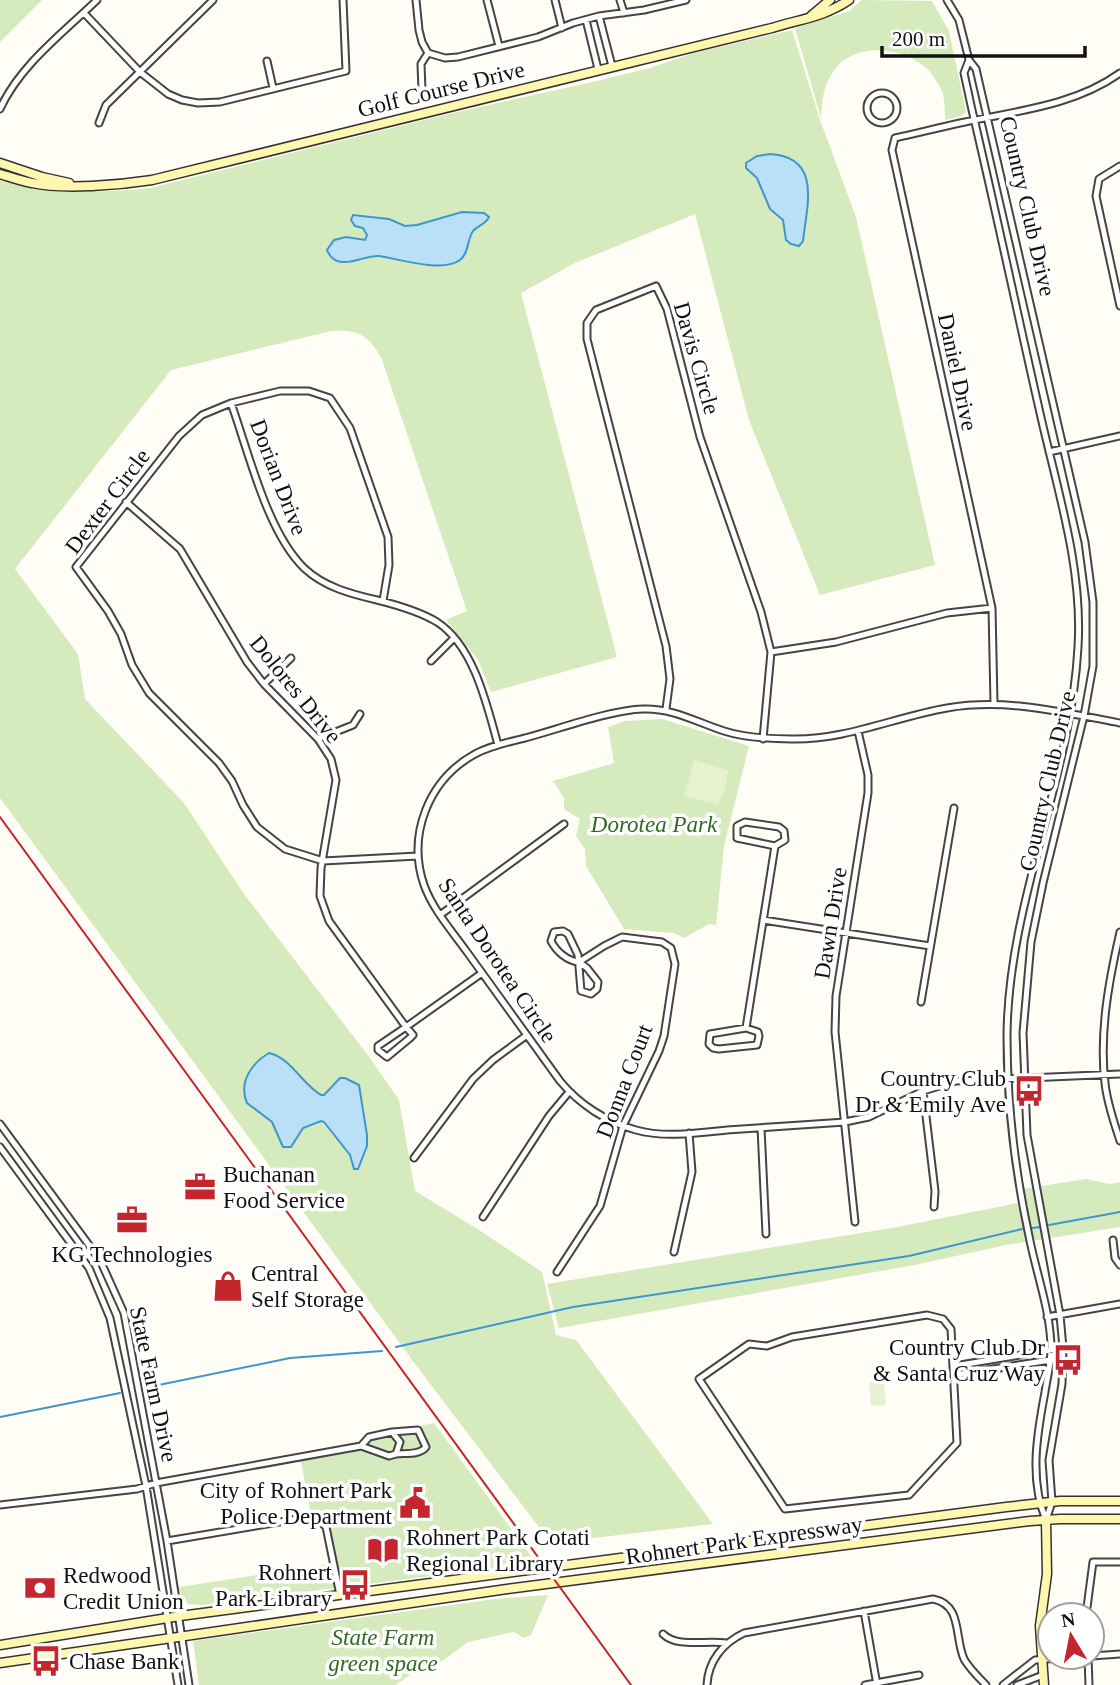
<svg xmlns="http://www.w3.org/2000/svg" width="1120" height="1685" viewBox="0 0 1120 1685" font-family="Georgia,serif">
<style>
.green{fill:#d5ebbd}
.pitch{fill:#e6f2cf}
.water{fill:#b9e0f7;stroke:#3f96cf;stroke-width:2}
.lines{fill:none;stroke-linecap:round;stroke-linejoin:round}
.stream{stroke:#3f96cf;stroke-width:2}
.street-casing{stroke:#444;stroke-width:9}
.secondary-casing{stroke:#333;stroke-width:11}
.street{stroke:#fff;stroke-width:5}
.secondary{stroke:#fff6b0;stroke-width:8}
.rail{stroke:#c4262e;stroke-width:2}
.labels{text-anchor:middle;stroke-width:7;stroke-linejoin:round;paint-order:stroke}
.street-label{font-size:23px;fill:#111;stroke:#fff}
.park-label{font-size:23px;font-style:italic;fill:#2f6b1f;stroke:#fff}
.poi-label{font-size:23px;fill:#111;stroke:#fff;text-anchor:start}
</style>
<rect width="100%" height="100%" fill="#fffdf5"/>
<!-- green -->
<path class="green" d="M0,0H42L0,42Z
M862,0L932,1L949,31L966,112L961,116L945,120C945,111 945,97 941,89C937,82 931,71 925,67C900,46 852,42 833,72C823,86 822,101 821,118L795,28L849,11Z
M792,30L820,120L856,217L935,565L820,595L749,420L695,214L575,263L521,293L617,657L491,692L478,660L446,620L467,611L381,357C367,334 358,330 331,331L171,370L15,569L78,654L85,699L184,803L244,894L370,1058L399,1100L415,1191L476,1228L542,1272L556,1335L576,1340L713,1524L551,1543L415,1364L0,798V179C52,193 96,194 150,188L444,115L597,81L650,68L690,54Z
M662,719L749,746L724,846L716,925L709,924L684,938L674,933L624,929L586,866L585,849L576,836L580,819L564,809V798L553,781L614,763L608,727L625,721Z
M1086,1179L1109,1184L1120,1182V1227L1006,1245L915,1265L559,1328L547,1284L892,1228L1018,1203L1016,1190Z
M434,1423L536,1563L201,1605L188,1604L181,1596L179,1587L335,1563C331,1542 335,1516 310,1510L301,1461L363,1450L366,1436Z
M548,1595L531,1635L524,1638L514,1632L468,1642L426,1673L421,1667L396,1685H199L193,1641L495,1599Z"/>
<!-- pitch -->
<path class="pitch" d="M694,760L728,770L725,788L718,805L684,796Z
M884,1381L886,1405L871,1406L869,1382Z"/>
<!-- water -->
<path class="water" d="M770,154C822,157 807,205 803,241L799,246L791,244L786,240L783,220L770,209L757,178L746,168V163L757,156Z
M462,212L484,213L489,217C485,225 478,225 473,231C467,240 469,253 460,260C442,273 399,259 379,256C368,255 355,263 343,262C334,262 330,257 327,250L334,240L346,237L365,240L367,235L363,228L355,226L351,220L353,215L389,219L405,226L417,225Z
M269,1053C291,1058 302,1084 321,1095H324L340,1078H345L359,1085L367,1135V1146L358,1169H354L350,1155L324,1122L321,1121L303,1128L291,1147H283L272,1122L247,1103C238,1082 252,1063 269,1053Z"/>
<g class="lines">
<!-- stream -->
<path class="stream" d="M1049,1225L1120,1212
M1032,1228L1041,1227
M396,1347L573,1307L909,1256L1022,1229
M149,1387L290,1358L382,1351
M0,1417L120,1393"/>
<defs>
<path id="street" d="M416,0L419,30L422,42L428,53L445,58L458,57L538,37L573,23L599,16L644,10L686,0
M487,0L499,46
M555,0L562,28
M620,0L624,13
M947,0L959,20L969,60L976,69L1085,542L1093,602V666L1084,716L1043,883L1031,942L1023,1033L1027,1135L1060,1315L1063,1348L1062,1384L1049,1460L1052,1502L1046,1520
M84,13L140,72L168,94L182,100L198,103L220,102L346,71L343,0
M599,16L612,66
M586,20L598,69
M969,60L964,73L972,110C996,211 1017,312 1040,413C1057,489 1083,568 1078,647C1071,779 1008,902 1007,1036C1007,1103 1015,1171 1029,1236C1036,1273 1051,1312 1051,1349C1051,1364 1047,1378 1045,1392C1037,1434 1029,1480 1046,1520
M267,61L273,88
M422,90L421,64L428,53
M867 108a15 15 0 1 1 30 0a15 15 0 1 1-30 0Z
M0,109C20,65 63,33 97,0
M99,123L106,105L213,0
M895,138L892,150L992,608L994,703
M895,138C918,133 941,127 965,122C1017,111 1076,105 1120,73
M1120,166L1099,179L1096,196L1120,306
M231,403C249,453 267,532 304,568C324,587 351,594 377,600C397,605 419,611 437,622C474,646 487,705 498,745
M1049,452L1120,436
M126,502L180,549L247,662L264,684L318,739L331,759L336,780L321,868L320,896L329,921L406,1027L482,973
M383,601L389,565L388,537L350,428L330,398L309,391H280L231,403L202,415L179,436L76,567L108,611L121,634L132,665L149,693L219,763L232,781L243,805L257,827L285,849L323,861L418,856
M771,652L836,642L947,613L992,608
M431,661L454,638
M264,684L291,658
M666,709L670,679L666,646L587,339V323L596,310L656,286L667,309L700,437L761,612L771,652L763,739
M1120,723C1062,712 1006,698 947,708C895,717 846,740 792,739C769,739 746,738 724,731C696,722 673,708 643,709C610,710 559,729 525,738C508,742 490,746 475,754C428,780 407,835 424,885C433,910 452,931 467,952C498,995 529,1038 560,1081C579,1104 606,1122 636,1130C664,1138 698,1133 727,1130C766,1127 806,1125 845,1122L869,1117L923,1091L956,1081L1120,1074
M318,739L353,725L360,714
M745,822L779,827L784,831L785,840L775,846L737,838V826Z
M440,915L564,824
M763,920L930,946
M579,962C567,961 556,951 551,941L554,932L563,931L568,934L578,955L581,991L591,994L597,989L598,982L587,968L579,962
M921,1002L954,808
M406,1027L413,1035L410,1038L387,1057L378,1050V1046Z
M746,1028L775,846
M746,1028L758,1032L759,1036L757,1045L719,1049L713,1048L709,1044L710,1034Z
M923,1091L935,1191L934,1207
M0,1124L100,1260L124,1313L167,1541L189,1685
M761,1128L766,1234
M1120,1141C1114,1122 1107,1103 1105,1083C1099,1033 1109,980 1120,932
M0,1147L89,1268L110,1318L146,1486L178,1685
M414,1158L473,1079L493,1060L527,1035
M483,1217L549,1116L569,1092
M855,1222L835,1032L836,996L868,793V775L858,731
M1113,1240L1115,1258L1120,1265
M674,1252L692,1172L689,1133
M557,1272L600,1206L623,1126L659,1051L664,1036L675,964L671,948L662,942L622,937L604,946L579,962
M927,1315L943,1319L951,1329L957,1443L909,1495L785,1509L699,1379L749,1344L767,1346L792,1337Z
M1047,1317L1120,1304
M954,1366L1063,1348
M955,1375L1063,1358
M392,1432L418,1430L426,1447C420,1455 406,1453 396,1454
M0,1505L137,1489L156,1483L361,1446L389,1456L396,1454L400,1442L392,1432L369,1437L361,1446
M167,1541L315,1516L326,1527L340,1595
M864,1611L877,1685
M1086,1615L1093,1562H1120
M663,1634C677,1648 706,1640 726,1643
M1092,1656L1120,1654
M1088,1657L1089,1685
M707,1685C708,1661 723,1643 744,1633L933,1599C963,1605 954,1637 964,1659C969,1668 978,1677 986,1685
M865,1685L919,1675
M1003,1685L1035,1660L1070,1657
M1017,1685L1043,1675"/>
<path id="secondary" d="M811,16L830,0
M0,163L42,177L69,183
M0,174C10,177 21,181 32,183C64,190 120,185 152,180L772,28C801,19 824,17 849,0
M0,1645L180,1616L1006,1507L1060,1501H1120
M0,1663L507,1589L1030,1521L1060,1519H1120
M1044,1685L1040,1626L1047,1574L1046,1520"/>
</defs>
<!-- street casing -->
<use href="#street" class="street-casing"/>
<!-- secondary casing -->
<use href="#secondary" class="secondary-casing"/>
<!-- street -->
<use href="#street" class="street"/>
<!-- secondary -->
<use href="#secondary" class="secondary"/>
<!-- rail -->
<path class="rail" d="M0,817L631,1685"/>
</g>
<!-- icons -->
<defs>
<symbol id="bus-bare" viewBox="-9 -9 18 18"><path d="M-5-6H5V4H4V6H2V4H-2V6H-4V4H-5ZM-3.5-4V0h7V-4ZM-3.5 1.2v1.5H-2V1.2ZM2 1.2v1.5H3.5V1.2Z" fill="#c4262e" stroke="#fff" stroke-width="2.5" paint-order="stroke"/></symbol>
<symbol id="office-bare" viewBox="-9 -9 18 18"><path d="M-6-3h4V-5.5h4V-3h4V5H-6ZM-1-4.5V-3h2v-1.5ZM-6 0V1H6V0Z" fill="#c4262e" stroke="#fff" stroke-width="2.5" paint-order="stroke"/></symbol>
<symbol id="shop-bare" viewBox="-9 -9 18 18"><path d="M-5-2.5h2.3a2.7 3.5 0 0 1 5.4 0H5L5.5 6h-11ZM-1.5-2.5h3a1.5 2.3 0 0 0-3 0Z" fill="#c4262e" stroke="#fff" stroke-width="2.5" paint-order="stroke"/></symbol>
<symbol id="civic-bare" viewBox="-9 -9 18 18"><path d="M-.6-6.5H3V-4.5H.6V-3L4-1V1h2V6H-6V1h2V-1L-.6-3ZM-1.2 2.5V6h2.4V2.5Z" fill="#c4262e" stroke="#fff" stroke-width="2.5" paint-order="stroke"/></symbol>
<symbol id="library-bare" viewBox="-9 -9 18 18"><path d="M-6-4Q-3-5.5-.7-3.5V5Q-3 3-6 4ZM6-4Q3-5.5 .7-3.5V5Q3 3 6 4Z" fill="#c4262e" stroke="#fff" stroke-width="2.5" paint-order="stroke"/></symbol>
<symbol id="bank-bare" viewBox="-9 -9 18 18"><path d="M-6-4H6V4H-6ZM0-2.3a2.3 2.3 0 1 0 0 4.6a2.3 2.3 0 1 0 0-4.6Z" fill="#c4262e" stroke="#fff" stroke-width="2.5" paint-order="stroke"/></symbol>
</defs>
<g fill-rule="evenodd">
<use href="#bus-bare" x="1007" y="1069" width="44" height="44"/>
<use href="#office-bare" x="178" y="1165" width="44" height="44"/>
<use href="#office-bare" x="110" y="1198" width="44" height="44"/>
<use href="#shop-bare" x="206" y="1264" width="44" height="44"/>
<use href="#bus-bare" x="1046" y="1338" width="44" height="44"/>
<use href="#civic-bare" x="393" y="1481" width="44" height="44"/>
<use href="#library-bare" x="361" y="1528" width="44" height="44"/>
<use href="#bus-bare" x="333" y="1563" width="44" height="44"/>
<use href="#bank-bare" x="18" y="1566" width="44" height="44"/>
<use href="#bus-bare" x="24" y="1639" width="44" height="44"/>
</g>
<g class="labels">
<!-- street labels -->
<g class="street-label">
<text transform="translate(441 89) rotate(-14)" y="8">Golf Course Drive</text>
<text transform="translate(1028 206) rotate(77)" y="8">Country Club Drive</text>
<text transform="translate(697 358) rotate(74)" y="8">Davis Circle</text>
<text transform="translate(958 372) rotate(78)" y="8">Daniel Drive</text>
<text transform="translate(279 477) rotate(69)" y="8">Dorian Drive</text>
<text transform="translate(107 501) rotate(-53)" y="8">Dexter Circle</text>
<text transform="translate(296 689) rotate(51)" y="8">Dolores Drive</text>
<text transform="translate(1047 781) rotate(-77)" y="8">Country Club Drive</text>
<text transform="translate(830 923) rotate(-81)" y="8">Dawn Drive</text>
<text transform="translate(498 960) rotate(56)" y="8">Santa Dorotea Circle</text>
<text transform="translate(624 1081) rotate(-69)" y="8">Donna Court</text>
<text transform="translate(154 1384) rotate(78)" y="8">State Farm Drive</text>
<text transform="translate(744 1540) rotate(-8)" y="8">Rohnert Park Expressway</text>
</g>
<!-- park labels -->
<g class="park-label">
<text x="654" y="832">Dorotea Park</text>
<text x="383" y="1645">State Farm<tspan x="383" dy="26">green space</tspan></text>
</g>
<!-- poi labels -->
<g class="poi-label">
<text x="1006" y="1086" text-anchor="end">Country Club<tspan x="1006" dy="26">Dr &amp; Emily Ave</tspan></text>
<text x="223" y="1182">Buchanan<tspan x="223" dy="26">Food Service</tspan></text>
<text x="132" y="1262" text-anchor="middle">KG Technologies</text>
<text x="251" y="1281">Central<tspan x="251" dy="26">Self Storage</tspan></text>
<text x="1045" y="1355" text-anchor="end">Country Club Dr<tspan x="1045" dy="26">&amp; Santa Cruz Way</tspan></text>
<text x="392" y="1498" text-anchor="end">City of Rohnert Park<tspan x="392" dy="26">Police Department</tspan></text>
<text x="406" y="1545">Rohnert Park Cotati<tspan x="406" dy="26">Regional Library</tspan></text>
<text x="332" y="1580" text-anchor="end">Rohnert<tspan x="332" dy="26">Park Library</tspan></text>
<text x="63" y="1583">Redwood<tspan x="63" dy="26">Credit Union</tspan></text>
<text x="69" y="1669">Chase Bank</text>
</g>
</g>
<!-- north arrow -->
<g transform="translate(1071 1636) rotate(350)"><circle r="33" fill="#ffffff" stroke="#a0a0a0" stroke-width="2"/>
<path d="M0-5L12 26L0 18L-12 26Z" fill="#c4262e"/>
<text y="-10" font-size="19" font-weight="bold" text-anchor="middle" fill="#111111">N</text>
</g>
<!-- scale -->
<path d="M882 46v10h203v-10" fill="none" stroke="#111111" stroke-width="3.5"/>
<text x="892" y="46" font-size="21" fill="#111111" stroke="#ffffff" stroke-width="5" paint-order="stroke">200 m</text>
</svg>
